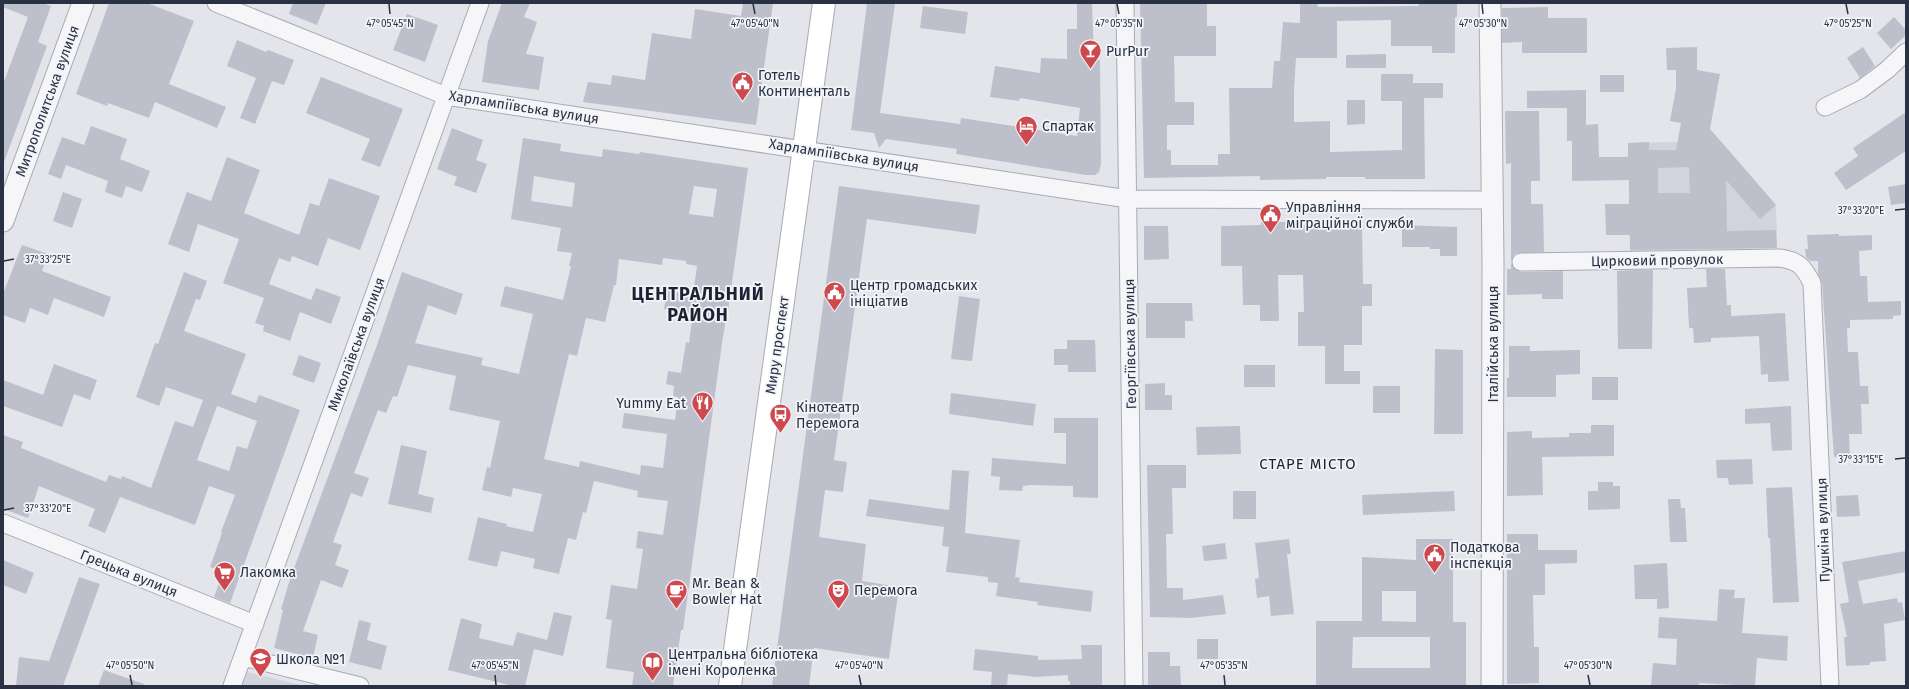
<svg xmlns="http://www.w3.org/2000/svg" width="1909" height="689" viewBox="0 0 1909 689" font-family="'Fira Sans',sans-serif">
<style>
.built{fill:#d1d4dd}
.building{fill:#bdc0cb;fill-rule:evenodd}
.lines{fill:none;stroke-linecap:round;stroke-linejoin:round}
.minor-casing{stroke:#a8abb5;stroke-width:19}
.tertiary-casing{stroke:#a8abb5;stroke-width:23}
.secondary-casing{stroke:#a8abb5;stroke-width:24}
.minor{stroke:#f6f6f9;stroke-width:17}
.tertiary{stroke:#f6f6f9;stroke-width:21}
.secondary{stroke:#fff;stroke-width:22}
.ticks{fill:none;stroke:#2a3143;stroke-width:1.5}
.labels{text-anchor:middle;stroke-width:3.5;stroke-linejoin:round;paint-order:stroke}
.poi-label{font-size:14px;fill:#2a3143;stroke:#f2f4f8;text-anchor:start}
.street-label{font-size:14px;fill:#2a3143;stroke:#f2f4f8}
.neighbourhood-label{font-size:15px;letter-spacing:1px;fill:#1c2234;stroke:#f2f4f8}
.district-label{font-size:18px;font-weight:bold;letter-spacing:1px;fill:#1c2234;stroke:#f2f4f8}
.ticks-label{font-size:10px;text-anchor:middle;fill:#2a3143;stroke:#f2f4f8;stroke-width:3.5;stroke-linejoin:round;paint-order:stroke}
</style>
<rect width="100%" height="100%" fill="#e3e5eb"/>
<!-- built -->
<path class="built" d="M1721,141L1776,205L1777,248L1630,251L1628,143Z
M247,672L305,686H242Z"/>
<!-- building -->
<path class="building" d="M3,3H42L51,6L38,42L47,46L4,162H3V84L28,17L3,7Z
M109,3H147L194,21L169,84L226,107L217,128L155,102L149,118L108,103L107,106L76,94Z
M293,3H326L317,25L289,14Z
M502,3H530L524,17L537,22L526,54L544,57L539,90L482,82L488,41Z
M743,3H773L756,125L583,102L588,82L611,85L612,75L645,80L652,33L691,39L695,9L741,16Z
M867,3H895L880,113L960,124L961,118L1077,136L1080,108L1020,98L1019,101L990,97L995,66L1040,73L1041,58L1067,59V29H1077V3H1092L1094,60H1100L1101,164L1099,172L1095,175H1086L956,154L957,149L886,139L879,148L874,133L851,130Z
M1140,3H1207V26H1216V56H1174L1175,102H1194V125H1167V150H1171V165H1218V154H1230L1229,88H1272L1274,61H1280L1283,22L1300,23V3H1317L1318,7L1419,6V3H1457V17H1455V53H1432V46H1391V20L1337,21V58H1296L1294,90V122L1330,121V152L1402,150V101H1381V74H1413V83H1443V98H1424L1425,179H1365V177H1326V179L1260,180V176L1144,178Z
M923,6L968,12L965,34L920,28Z
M1548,7V18H1587V53H1522V42L1502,43V8Z
M407,14L438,25L425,62L393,50Z
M1894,17L1906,30V35L1891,49L1877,33Z
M237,40L266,52L268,50L294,60L284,85L272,81L255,124L240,118L256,78L227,66Z
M1697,47V70L1720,74L1710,129L1776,205L1760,219L1726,180L1727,231L1776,230L1777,248L1630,250V235H1606L1605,204H1629V180L1572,181V141H1567V108H1527V91L1586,90V125L1598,124L1599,157H1628V143L1649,142V150H1676L1681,123L1670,121L1676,88V70H1667L1666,48ZM1689,167L1690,193H1658V168Z
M1863,47L1875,66L1860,78L1847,58Z
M1386,54V68H1346V55Z
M1600,75H1624V92H1600Z
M321,77L403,109L380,167L361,160L370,139L306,113Z
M1347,100H1365V124L1347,125Z
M1505,111H1539L1540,181H1531V204H1543L1544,252L1516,253L1511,261V163L1506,164Z
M1906,112V151L1846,190L1834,173L1858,156L1853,148Z
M91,126L127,139L120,159L150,171L142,192L126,186L122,198L105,192L108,181L66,165L61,179L48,174L62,137L84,145Z
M452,128L483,140L476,160L487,164L476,193L454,185L457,177L437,169Z
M523,138L561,144L560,151L602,157L603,149L639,154L640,152L748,168L727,318H726L722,343L683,630H681L673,686H632L634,672L606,668L612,620L606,619L611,585L637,589L643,549L636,548L638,531L663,535L668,501L637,497L638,491L594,481L586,513L583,512L576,540L568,538L559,574L533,568L535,559L501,551L497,567L468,560L478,517L507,524L506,526L533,532L542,494L513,488L511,497L482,490L487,467L490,468L500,421L449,410L456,376L408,365L397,397L393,396L386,413L378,410L354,473L369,478L362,497L351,493L333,542L342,545L335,565L349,570L342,588L321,580L303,631L318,635L313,658L274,648L283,610L281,609L290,579L377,345L402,272L463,294L456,315L428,305L415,343L483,358L481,365L519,374L533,314L500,306L505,286L563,300L571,266H569L572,253L557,251L561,228L511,219ZM534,176L575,183L572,207L531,201ZM694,186L717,189L713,217L689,214ZM663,258L686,261V264L697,266L693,294L667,291L664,309L693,313L689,343L686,342L681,373L668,371L666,384L674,386L673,396L678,397L675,420L624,413L622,428L667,434L663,468L641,465L640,475L580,461L579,467L544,459L569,354L577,356L586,318L605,322L614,285H616L619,259L662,265Z
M227,157L260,170L244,213L299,235L310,203L319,206L329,178L380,196L360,250L328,238L318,266L292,256L290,262L279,258L269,284L311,300L316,288L341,297L331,324L300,312L290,341L263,331L264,326L255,323L264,298L223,283L239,239L198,224L189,252L168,244L187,192L211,201Z
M1906,184V203L1891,205L1888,187Z
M839,186L980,205L976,234L867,219L834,460L847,462L843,492L825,490L819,537L866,544L862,581L899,587L889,659L814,648L809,686H772Z
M63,192L82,199L72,228L53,221Z
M1261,222H1296V225H1362L1363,284H1372V306H1362V345H1344V371H1360V384H1325V346H1298V312H1304L1303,275H1278L1279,321H1260V305H1243L1242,266H1221V226L1261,225Z
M1402,225L1457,227V256H1440V249H1430V247H1402Z
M1144,226H1168L1169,259L1144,260Z
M1839,234V236L1872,235V250L1859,251L1860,276H1867L1868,302L1901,301V315L1893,316V319L1850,320V328H1847L1848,352H1858L1860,386H1868L1869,404H1861L1862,434H1849L1850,456L1834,457L1822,283L1818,273V261H1810L1806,257L1805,249H1808L1807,235Z
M22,245L48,254L42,271L111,297L104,317L54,298L48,315L30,308L25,323L3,315V294Z
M1511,263L1516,270L1521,272L1563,271V299H1542V294L1507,295V269H1511Z
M1706,269H1725L1727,305H1731V316L1785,313L1789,381L1768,382V374L1761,375L1759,336L1711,338V342L1694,343L1693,328H1689L1687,288L1707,287Z
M1630,270H1653L1652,349H1618L1617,271Z
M184,272L207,281L200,300L196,299L184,331L246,354L231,394L256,403L259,395L300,410L230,603L214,597L223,572L210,567L222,533L221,532L235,495L209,486L195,525L120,497L105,533L88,526L95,509L39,486L28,518L3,509V435L23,442L21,448L106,482L109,475L121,479L122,476L151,488L175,421L193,427L203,400L166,387L159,406L136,397L155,343L158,344ZM217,406L257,421L247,449L237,446L229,471L197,460Z
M959,296L980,299L972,361L951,359Z
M1146,303H1192L1193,321H1185V338H1146Z
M1067,340H1095L1096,372H1068V365H1054V349H1067Z
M1509,346H1530V351L1580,350V374L1556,375V397H1507V378H1509Z
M1435,349L1463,350V434H1434Z
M299,355L321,363L314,383L292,375Z
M54,364L97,380L90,400L74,394L62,427L3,406V380L43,395Z
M1244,365H1275V387H1244Z
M1592,377H1618V400H1592Z
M1165,383V395H1172V410H1145V384Z
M1373,386H1400V413H1373Z
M951,393L1036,404L1033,426L949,414Z
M1791,406L1792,450L1772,451L1770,423L1745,424V409Z
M1054,418H1098V498L1073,497V486L1031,485L1023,486L1022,491L999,490L1000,477L991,476L992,458L1066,464V433H1054Z
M1591,425H1614V456L1542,457L1543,495L1507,496V432L1532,431V438L1569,437V433H1591Z
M1240,426L1241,454L1197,455L1196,427Z
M401,445L427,451L418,494L434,498L431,513L388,504Z
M1752,459L1753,484L1729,485L1728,478H1717L1716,460Z
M1147,465H1186V488H1172L1173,534H1166L1167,588H1183V600L1223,595L1226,614L1191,618L1150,617Z
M952,470L969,471L965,533L1020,540L1015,577L1020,578L1019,582L1093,591L1091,612L1037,605L1038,602L996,596L998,583L988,582V577L946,572L949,547L942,546L944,527L866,516L869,499L949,510Z
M1598,482H1613V486H1620V509L1588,510V491H1598Z
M1792,487L1799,602L1773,603L1770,538H1768L1766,488Z
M1233,491H1256V519H1233Z
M1454,491L1455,511L1363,515L1362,495Z
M1858,495L1860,516L1837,517L1836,496Z
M1668,499H1680L1681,508H1685L1687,542H1670Z
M1507,534H1538V550H1577V563L1545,564V595H1533L1534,647H1539V683L1507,684Z
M1289,539L1291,554H1287L1294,614L1271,616L1269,596L1257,598L1255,579L1259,578L1255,543Z
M1416,539H1453V622H1466V686H1316V621H1362V557L1416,560ZM1382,591H1416V622L1382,621ZM1353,637H1430V668H1352Z
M1225,543L1227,559L1204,561L1202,546Z
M1906,551V572L1858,581L1863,604L1897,598L1898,603L1902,602L1905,620L1884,624L1886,661L1870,662V665L1846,666L1844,637H1847L1840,604L1849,602L1842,562Z
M3,560L34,573L26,594L3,585Z
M1667,563L1669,608L1657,609V599H1635L1634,565Z
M79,577L100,584L63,686H16L19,657L49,661Z
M1719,589L1735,590L1734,598H1745L1742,633L1788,636L1787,661L1757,658L1755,686L1699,683V686H1651L1653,663L1676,665L1677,639L1658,638L1659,617L1717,621Z
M554,612L572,616L563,656L534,649L525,686H513L448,670L461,618L482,624L479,638L513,646L517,632L547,640Z
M359,620L371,623L367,640L387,646L381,670L349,662Z
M1197,639H1218V659H1197Z
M1081,645H1102V686H1070V681H1068V675L1036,677L1008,674L1007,686H991L992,672L973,670L975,649L1038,656V660L1082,659Z
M1148,652H1170V666H1180L1181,686H1148Z
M104,670L144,684L143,686H98Z"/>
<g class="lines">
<defs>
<path id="minor" d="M216,3L446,96L1128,199L1492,200
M1125,3L1134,686
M1825,107L1860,90L1887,70L1906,52
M1521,262L1780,258C1799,261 1803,266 1812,283L1830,686
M3,523L255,624
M243,657L360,686
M232,686L480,3"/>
<path id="tertiary" d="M1490,3L1493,262L1492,686
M3,221L83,3"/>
<path id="secondary" d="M730,686L824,3"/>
</defs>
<!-- minor casing -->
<use href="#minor" class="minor-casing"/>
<!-- tertiary casing -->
<use href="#tertiary" class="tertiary-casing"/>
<!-- secondary casing -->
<use href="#secondary" class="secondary-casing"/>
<!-- minor -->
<use href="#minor" class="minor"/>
<!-- tertiary -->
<use href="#tertiary" class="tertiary"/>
<!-- secondary -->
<use href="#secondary" class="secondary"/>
</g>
<!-- ticks -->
<path class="ticks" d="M389,4L390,14M753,4L755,14M1117,4L1119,14M1482,4L1483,14M1846,4L1848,14M1895,210L1905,209M4,261L14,259M1895,459L1905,458M4,510L14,508M130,675L132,685M495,675L496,685M859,675L861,685M1224,675L1225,685M1588,675L1590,685"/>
<!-- icons -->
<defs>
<symbol id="bar-pin" viewBox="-11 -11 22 30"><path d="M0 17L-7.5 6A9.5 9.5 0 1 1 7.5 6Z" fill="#ce494e" stroke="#f2f4f8"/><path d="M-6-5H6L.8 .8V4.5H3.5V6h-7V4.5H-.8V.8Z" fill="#fff"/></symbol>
<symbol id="civic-pin" viewBox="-11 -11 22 30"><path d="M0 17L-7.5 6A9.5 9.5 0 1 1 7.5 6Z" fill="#ce494e" stroke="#f2f4f8"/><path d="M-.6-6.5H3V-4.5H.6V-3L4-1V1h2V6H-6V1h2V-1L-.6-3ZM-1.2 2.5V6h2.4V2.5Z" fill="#fff"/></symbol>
<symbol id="hotel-pin" viewBox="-11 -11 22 30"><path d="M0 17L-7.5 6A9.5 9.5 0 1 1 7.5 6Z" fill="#ce494e" stroke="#f2f4f8"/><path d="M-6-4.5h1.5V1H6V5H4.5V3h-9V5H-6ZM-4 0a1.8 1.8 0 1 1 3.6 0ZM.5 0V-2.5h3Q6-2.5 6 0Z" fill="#fff"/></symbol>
<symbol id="restaurant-pin" viewBox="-11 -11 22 30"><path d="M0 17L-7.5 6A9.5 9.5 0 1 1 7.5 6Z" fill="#ce494e" stroke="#f2f4f8"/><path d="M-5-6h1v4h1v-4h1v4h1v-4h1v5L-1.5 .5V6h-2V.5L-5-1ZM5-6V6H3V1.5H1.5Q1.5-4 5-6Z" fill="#fff"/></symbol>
<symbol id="bus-pin" viewBox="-11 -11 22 30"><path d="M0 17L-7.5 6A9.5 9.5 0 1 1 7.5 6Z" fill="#ce494e" stroke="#f2f4f8"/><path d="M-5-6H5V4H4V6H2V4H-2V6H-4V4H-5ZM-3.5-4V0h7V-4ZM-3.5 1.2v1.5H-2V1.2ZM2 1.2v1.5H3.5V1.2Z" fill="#fff"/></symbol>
<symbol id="supermarket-pin" viewBox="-11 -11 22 30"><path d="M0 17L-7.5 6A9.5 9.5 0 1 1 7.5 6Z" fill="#ce494e" stroke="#f2f4f8"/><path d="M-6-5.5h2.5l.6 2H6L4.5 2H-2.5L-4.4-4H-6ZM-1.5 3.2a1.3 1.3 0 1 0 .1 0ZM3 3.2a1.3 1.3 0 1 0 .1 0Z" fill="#fff"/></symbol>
<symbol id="theatre-pin" viewBox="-11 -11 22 30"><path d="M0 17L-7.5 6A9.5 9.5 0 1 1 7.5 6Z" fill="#ce494e" stroke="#f2f4f8"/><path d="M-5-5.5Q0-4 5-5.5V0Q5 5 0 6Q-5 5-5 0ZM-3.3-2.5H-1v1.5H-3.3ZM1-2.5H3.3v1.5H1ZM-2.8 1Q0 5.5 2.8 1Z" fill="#fff"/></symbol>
<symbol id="cafe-pin" viewBox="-11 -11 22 30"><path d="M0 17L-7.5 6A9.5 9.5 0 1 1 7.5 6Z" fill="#ce494e" stroke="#f2f4f8"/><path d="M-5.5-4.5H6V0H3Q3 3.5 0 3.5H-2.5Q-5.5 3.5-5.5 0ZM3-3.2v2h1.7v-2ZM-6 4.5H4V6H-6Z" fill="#fff"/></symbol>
<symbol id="school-pin" viewBox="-11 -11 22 30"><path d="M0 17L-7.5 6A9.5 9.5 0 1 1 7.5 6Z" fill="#ce494e" stroke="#f2f4f8"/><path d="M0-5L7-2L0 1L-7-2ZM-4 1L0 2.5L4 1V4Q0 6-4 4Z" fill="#fff"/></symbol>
<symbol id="library-pin" viewBox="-11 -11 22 30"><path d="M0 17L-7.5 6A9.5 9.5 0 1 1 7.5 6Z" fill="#ce494e" stroke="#f2f4f8"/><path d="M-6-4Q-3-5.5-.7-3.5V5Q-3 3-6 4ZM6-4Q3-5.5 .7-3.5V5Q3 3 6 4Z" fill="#fff"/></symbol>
</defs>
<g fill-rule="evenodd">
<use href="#bar-pin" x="1078" y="38" width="25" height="34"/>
<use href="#civic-pin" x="730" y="70" width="25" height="34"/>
<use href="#hotel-pin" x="1014" y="114" width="25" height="34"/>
<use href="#civic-pin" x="1258" y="202" width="25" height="34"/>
<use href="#civic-pin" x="822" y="280" width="25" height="34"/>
<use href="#restaurant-pin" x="690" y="390" width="25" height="34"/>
<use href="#bus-pin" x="768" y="402" width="25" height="34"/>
<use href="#civic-pin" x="1422" y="542" width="25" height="34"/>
<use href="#supermarket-pin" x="212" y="560" width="25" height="34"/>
<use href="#theatre-pin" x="826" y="578" width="25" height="34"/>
<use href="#cafe-pin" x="664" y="578" width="25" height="34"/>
<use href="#school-pin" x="248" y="646" width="25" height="34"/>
<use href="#library-pin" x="640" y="650" width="25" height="34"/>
</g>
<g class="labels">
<!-- poi labels -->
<g class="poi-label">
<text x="1106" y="56">PurPur</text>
<text x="758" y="80">Готель<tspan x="758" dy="16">Континенталь</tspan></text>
<text x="1042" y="131">Спартак</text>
<text x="1286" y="212">Управління<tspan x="1286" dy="16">міграційної служби</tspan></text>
<text x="850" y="290">Центр громадських<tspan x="850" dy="16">ініціатив</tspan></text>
<text x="686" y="408" text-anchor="end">Yummy Eat</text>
<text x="796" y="412">Кінотеатр<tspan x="796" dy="16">Перемога</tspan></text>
<text x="1450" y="552">Податкова<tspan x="1450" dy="16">інспекція</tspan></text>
<text x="240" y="577">Лакомка</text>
<text x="692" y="588">Mr. Bean &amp;<tspan x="692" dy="16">Bowler Hat</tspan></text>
<text x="854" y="595">Перемога</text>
<text x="668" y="659">Центральна бібліотека<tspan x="668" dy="16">імені Короленка</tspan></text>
<text x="276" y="664">Школа №1</text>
</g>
<!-- street labels -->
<g class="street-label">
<text transform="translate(47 101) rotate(-70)" y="5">Митрополитська вулиця</text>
<text transform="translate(524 107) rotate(9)" y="5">Харлампіївська вулиця</text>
<text transform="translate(844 155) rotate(9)" y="5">Харлампіївська вулиця</text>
<text transform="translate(1657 260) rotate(-1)" y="5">Цирковий провулок</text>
<text transform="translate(356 344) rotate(-70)" y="5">Миколаївська вулиця</text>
<text transform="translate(1130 344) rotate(-91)" y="5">Георгіївська вулиця</text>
<text transform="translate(1493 344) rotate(-90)" y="5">Італійська вулиця</text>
<text transform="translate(777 345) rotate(-82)" y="5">Миру проспект</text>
<text transform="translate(1823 530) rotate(-92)" y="5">Пушкіна вулиця</text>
<text transform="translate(129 573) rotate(22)" y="5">Грецька вулиця</text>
</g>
<!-- neighbourhood labels -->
<g class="neighbourhood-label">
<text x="1308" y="469">СТАРЕ МІСТО</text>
</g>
<!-- district labels -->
<g class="district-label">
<text x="698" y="300">ЦЕНТРАЛЬНИЙ<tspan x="698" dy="21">РАЙОН</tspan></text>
</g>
</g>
<g class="ticks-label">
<text x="390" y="27">47°05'45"N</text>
<text x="755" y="27">47°05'40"N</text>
<text x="1119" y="27">47°05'35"N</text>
<text x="1483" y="27">47°05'30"N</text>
<text x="1848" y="27">47°05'25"N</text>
<text x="1861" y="214">37°33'20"E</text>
<text x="48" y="263">37°33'25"E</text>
<text x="1861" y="463">37°33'15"E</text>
<text x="48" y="512">37°33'20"E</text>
<text x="130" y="669">47°05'50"N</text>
<text x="495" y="669">47°05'45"N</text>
<text x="859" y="669">47°05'40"N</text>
<text x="1224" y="669">47°05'35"N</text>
<text x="1588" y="669">47°05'30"N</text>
</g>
<!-- border -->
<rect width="1909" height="689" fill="none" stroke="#2a3143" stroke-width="8"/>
</svg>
